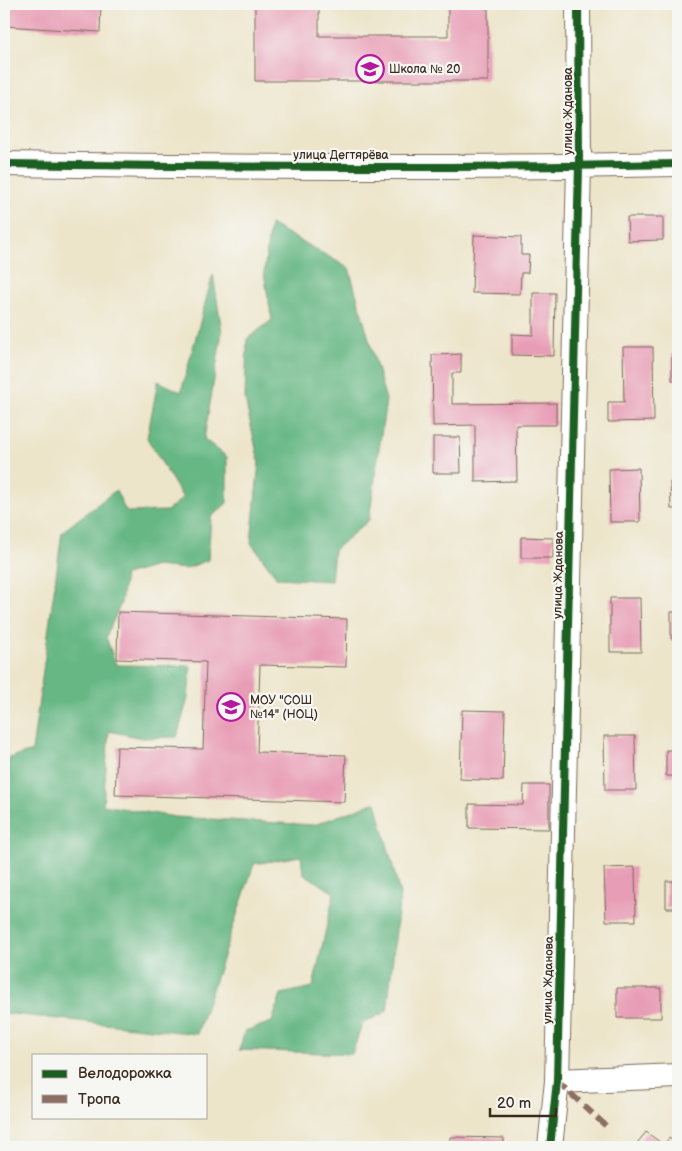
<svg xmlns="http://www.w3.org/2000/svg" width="682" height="1151" viewBox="0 0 682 1151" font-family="'Balsamiq Sans',sans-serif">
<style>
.forest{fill:#66b784;stroke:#507051}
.building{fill:#e89db6}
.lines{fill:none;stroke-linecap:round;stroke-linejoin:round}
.minor-casing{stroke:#796b5a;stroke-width:26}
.minor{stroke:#fff;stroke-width:24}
.quiet{stroke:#8d6e63;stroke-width:6;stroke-dasharray:12 6;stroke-linecap:butt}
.cycleway-casing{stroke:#f6f6f2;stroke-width:11}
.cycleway{stroke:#1b5e20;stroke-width:8}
.labels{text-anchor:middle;stroke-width:4.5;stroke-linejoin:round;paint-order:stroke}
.poi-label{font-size:12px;fill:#3b2a1e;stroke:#f6f6f2;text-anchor:start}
.street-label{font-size:12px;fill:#3b2a1e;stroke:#f6f6f2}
</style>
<rect width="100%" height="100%" fill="#f6f6f2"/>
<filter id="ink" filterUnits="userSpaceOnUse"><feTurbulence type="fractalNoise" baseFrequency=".02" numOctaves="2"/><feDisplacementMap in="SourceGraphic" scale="10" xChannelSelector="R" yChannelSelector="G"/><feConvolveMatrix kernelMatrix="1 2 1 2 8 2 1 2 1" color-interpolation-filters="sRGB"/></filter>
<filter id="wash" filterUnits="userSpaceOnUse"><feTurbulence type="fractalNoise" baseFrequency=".0096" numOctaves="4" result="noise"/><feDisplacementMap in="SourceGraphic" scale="20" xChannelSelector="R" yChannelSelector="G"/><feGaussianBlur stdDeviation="1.12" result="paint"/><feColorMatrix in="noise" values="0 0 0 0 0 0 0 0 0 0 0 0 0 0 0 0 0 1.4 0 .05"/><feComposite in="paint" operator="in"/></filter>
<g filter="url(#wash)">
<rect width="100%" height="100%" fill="#ede5ca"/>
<!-- forest -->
<path class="forest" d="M270,224L349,268L386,400L369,520L334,550L331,581L277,578L251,543L259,462L245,399L247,339L272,320L264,273Z
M213,274L222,332L204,439L227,457V503L211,517L208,560L185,569L156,566L125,575L121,603L106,637L116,665L191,666L188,698L177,737L142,738L109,731L103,805L175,817L314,825L376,802L400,894L387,1011L362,1024L352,1054L239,1050L245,1031L272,1022L281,994L313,987L334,893L303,873L301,856L254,864L197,1034L4,1013V825L5,814L4,813V760L32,751L62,532L116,490L126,512L167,511L183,498L147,438L158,381L181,392Z"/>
<g id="blocks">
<!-- building -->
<path class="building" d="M4,4H101L100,32L4,26Z
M255,4H319V36H448V4H488V81H255Z
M627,217H663V240L628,241Z
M474,235L521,237V255H529L528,273H521L520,294L472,293Z
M533,293H555L554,356L512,355V334L533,335Z
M623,347H653L654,421L608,422V402H624Z
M672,353H678V380H672Z
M461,354V373H452V404L556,403V425H516L517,481L475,482V425L433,426L432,355Z
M433,437H460L461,473H433Z
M639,468L640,522H610L609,469Z
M670,482H678V509H671Z
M521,537L553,538V558H521Z
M610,598H640L641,652H610Z
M118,612L347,619L346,667L260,665L257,752L346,755L344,802L115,795L117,747L203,749L206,662L117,659Z
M671,612H678V638L671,639Z
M462,710L505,711L503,781L460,779Z
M604,736H635L636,790H605Z
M666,750H678V776H666Z
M524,785H549V829L469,828V804L523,805Z
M635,867L636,921H606L604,868Z
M666,881H678V908H666Z
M617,988H661V1018H617Z
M646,1132L664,1145L669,1138L678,1145V1147H634Z
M450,1137L504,1138V1147H450Z"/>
</g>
</g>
<g filter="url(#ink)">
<use href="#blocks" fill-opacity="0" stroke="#796b5a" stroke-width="1"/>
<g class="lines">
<defs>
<path id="minor" d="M4,164C229,167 453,169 678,164
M557,1081L678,1076
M550,1147L557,1081L579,166L578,4"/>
</defs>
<!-- minor casing -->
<use href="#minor" class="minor-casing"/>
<!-- minor -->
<use href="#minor" class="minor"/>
<!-- quiet -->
<path class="quiet" d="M557,1081L606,1126"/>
<defs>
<path id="cycleway" d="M4,164C229,167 453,169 678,164
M550,1147L557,1081L579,166L578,4"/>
</defs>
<!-- cycleway casing -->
<use href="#cycleway" class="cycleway-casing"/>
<!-- cycleway -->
<use href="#cycleway" class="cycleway"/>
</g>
</g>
<!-- icons -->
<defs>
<symbol id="school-ring" viewBox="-11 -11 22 22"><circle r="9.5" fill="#f6f6f2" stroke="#b5179e" stroke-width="1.5"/><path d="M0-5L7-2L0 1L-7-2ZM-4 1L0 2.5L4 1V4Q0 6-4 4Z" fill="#b5179e"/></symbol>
</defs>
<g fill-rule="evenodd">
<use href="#school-ring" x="354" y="53" width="32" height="32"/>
<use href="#school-ring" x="215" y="691" width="32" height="32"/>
</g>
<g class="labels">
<!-- poi labels -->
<g class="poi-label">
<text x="389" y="73">Школа № 20</text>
<text x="250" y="704">МОУ "СОШ<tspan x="250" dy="14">№14" (НОЦ)</tspan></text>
</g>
<!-- street labels -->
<g class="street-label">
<text transform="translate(568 111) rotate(-90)" y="4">улица Жданова</text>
<text x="341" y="159">улица Дегтярёва</text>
<text transform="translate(558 575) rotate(-89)" y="4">улица Жданова</text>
<text transform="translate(548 980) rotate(-89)" y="4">улица Жданова</text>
</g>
</g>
<!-- margin -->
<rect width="682" height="1151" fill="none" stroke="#f6f6f2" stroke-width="20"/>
<!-- legend -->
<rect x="32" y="1054" width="175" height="65" fill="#f6f6f2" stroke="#aba49d"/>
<rect x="42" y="1070" width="25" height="8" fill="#1b5e20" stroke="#aba49d"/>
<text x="78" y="1078" font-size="15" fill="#3b2a1e">Велодорожка</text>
<rect x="42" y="1095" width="25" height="8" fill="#8d6e63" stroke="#aba49d"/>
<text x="78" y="1104" font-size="15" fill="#3b2a1e">Тропа</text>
<!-- scale -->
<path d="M490 1108v8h66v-8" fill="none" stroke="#3b2a1e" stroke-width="2.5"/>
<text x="497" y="1108" font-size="15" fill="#3b2a1e" stroke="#f6f6f2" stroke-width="4" paint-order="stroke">20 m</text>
</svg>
